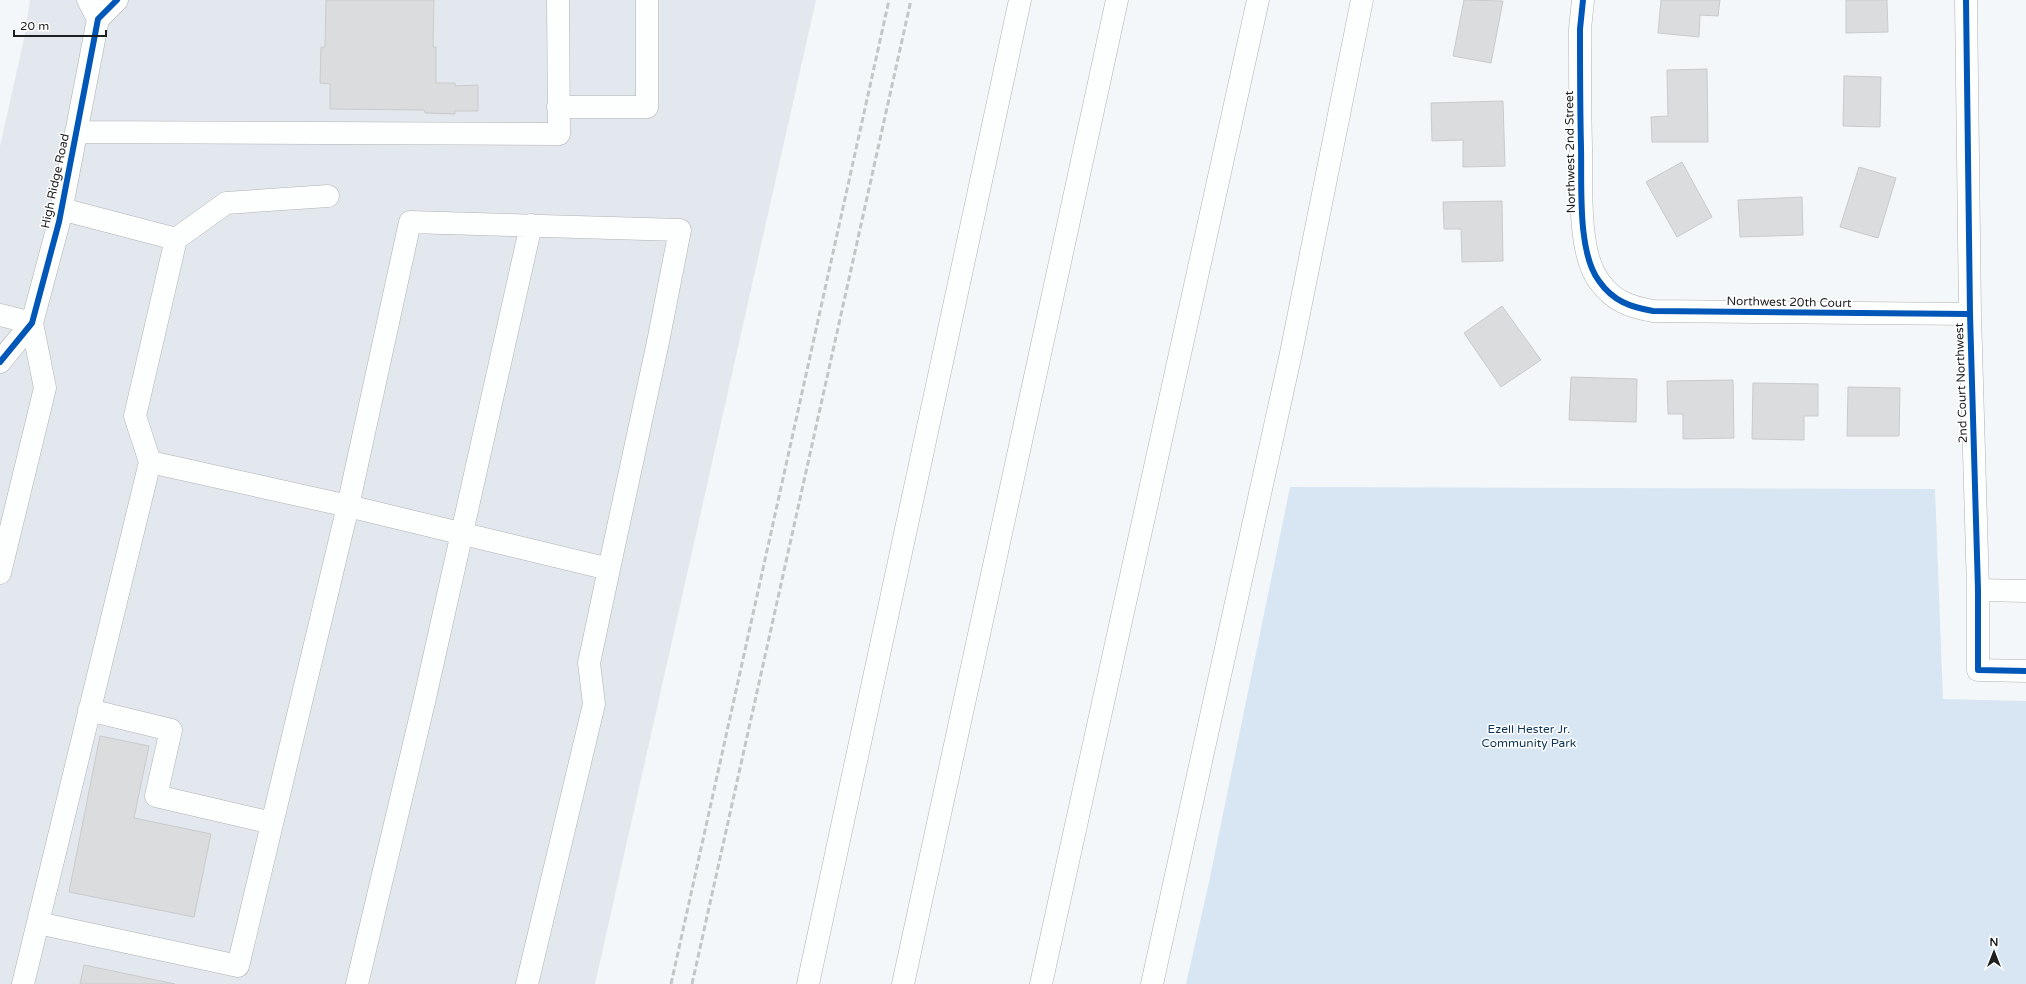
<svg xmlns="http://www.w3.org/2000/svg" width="2026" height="984" viewBox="0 0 2026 984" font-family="'Varela Round',sans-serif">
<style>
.built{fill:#e3e8ee}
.green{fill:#d8e6f4}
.building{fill:#dadcde;stroke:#c9cacc}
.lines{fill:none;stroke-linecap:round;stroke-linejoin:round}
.minor-casing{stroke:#afb1b2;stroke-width:23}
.highway-casing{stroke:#afb1b2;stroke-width:23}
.minor{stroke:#fdfefe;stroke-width:22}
.highway{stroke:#fdfefe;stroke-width:22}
.rail{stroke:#c4c6c6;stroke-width:3;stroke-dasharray:6 3;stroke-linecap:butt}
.cycleway-casing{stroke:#fff;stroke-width:8}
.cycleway{stroke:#0057b8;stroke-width:6}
.labels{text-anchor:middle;stroke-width:3;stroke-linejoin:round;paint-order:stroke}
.street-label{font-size:12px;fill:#1e1f20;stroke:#fff}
.park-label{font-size:12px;fill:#0c3457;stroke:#fff}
</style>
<rect width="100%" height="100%" fill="#f4f7f9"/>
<!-- built -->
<path class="built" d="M30,0H816L595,984H0V146L24,39Z"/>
<!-- green -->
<path class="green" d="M1290,487L1935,489L1943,699L2026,701V984H1186L1209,882Z"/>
<!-- building -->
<path class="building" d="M326,0H434L433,47H436V83H455V86L478,85V111H455V114L425,113L424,110L330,109V84L320,83L321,47H325Z
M1464,0L1503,1L1491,63L1453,56Z
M1661,0H1720L1718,16L1700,15L1699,37L1658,33Z
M1846,0H1887L1888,32L1846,33Z
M1707,69L1708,142H1652L1651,117L1668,116L1667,70Z
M1844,76L1881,77L1880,127L1843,126Z
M1503,101L1505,166L1463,167V140L1432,141L1431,103Z
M1682,162L1712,217L1677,237L1646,182Z
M1859,167L1896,178L1878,238L1840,227Z
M1802,197L1803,235L1740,237L1738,200Z
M1502,201L1503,261L1462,262L1461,229H1444L1443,202Z
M1502,306L1541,360L1501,387L1464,333Z
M1571,377L1637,379L1636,422L1569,420Z
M1733,380L1734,438L1683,439V414H1668L1667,381Z
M1753,383L1818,384V416H1804V440L1752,439Z
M1848,387L1900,388L1899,436H1847Z
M100,736L149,746L134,818L211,834L194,917L69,892Z
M84,965L175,984H80Z"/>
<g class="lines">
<defs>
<path id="minor" d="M88,0L98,19
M1583,0L1580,29C1580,68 1580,108 1581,147C1582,184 1577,252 1599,281C1613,301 1630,307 1653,311L1970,314
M1966,0L1970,314L1978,590V670L2026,671
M558,107H647V0
M76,132L559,134L558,0
M61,209L176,239L135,416L150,462
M176,239L226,203L328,196
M0,315L32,323
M0,362L32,323L59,222L98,19L117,0
M0,573L45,388L32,323
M1978,590L2026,591
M89,710L171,730L156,796L272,823
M38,923L238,966L348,506L410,222L680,230L658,342L609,569
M23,984L150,462L348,506L609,569L589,663L594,704L527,984
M357,984L424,702L531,225"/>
<path id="highway" d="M808,984L1020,0
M903,984L1117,0
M1041,984L1258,0
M1152,984L1291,353L1362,0"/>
</defs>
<!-- minor casing -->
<use href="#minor" class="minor-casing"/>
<!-- highway casing -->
<use href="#highway" class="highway-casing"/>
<!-- minor -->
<use href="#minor" class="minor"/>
<!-- highway -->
<use href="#highway" class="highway"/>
<!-- rail -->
<path class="rail" d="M671,984L889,0
M692,984L911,0"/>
<defs>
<path id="cycleway" d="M1583,0L1580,29C1580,68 1580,108 1581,147C1582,184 1577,252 1599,281C1613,301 1630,307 1653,311L1970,314
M1966,0L1970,314L1978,590V670L2026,671
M0,362L32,323L59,222L98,19L117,0"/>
</defs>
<!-- cycleway casing -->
<use href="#cycleway" class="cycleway-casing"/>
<!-- cycleway -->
<use href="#cycleway" class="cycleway"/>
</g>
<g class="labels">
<!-- street labels -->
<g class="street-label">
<text transform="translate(1570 152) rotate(-91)" y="4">Northwest 2nd Street</text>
<text transform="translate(55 181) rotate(-78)" y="4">High Ridge Road</text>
<text transform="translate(1789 302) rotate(1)" y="4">Northwest 20th Court</text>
<text transform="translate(1961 383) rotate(-92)" y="4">2nd Court Northwest</text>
</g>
<!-- park labels -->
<g class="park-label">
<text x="1529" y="733">Ezell Hester Jr.<tspan x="1529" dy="14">Community Park</tspan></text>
</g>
</g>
<!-- north arrow -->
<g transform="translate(1994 952)" stroke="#ffffff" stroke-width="3" paint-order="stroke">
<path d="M0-3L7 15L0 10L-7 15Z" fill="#1e1f20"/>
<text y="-6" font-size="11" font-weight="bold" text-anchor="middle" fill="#1e1f20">N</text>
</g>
<!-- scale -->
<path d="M14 30v6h92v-6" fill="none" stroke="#1e1f20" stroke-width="2"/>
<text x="20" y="30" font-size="12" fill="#1e1f20" stroke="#ffffff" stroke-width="3" paint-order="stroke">20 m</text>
</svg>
